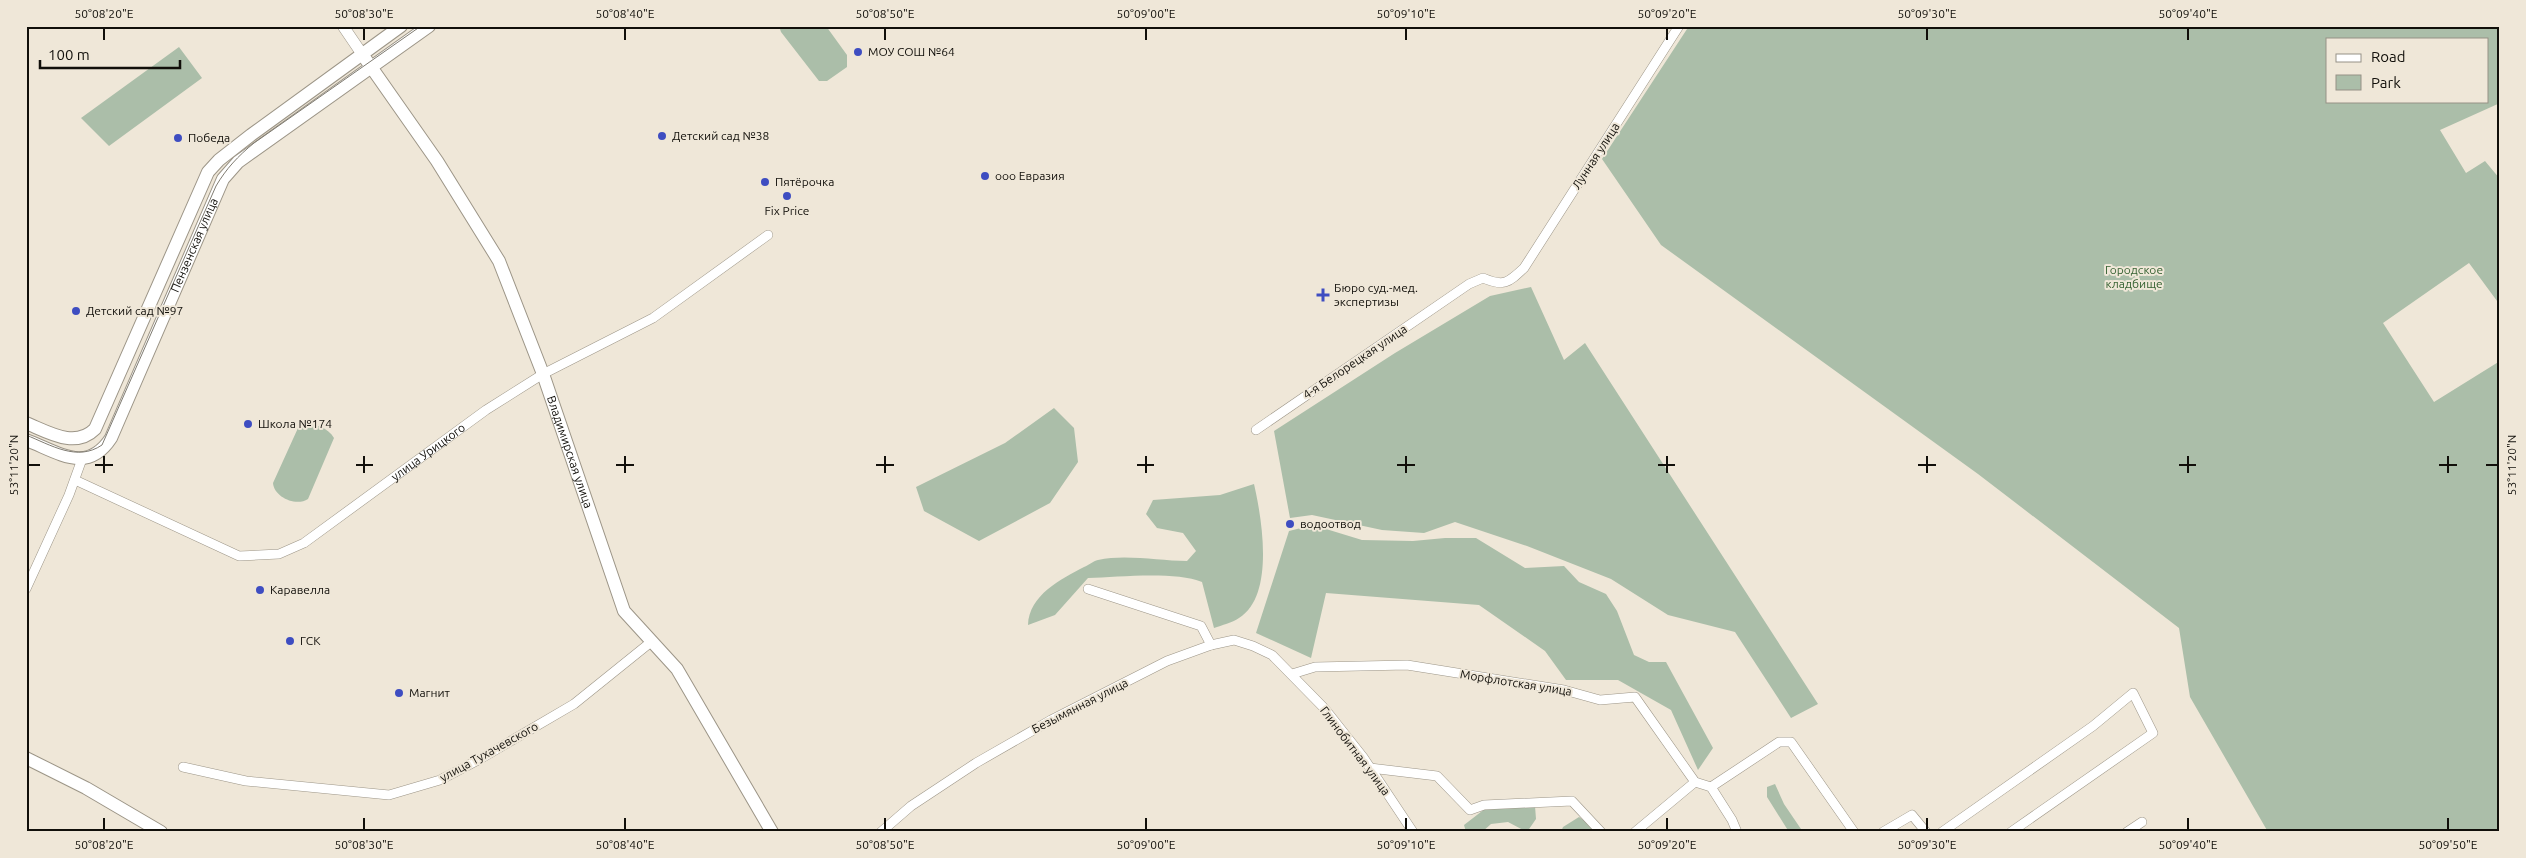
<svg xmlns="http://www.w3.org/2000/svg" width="2526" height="858" viewBox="0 0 2526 858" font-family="Ubuntu,sans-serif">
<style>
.green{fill:#abbea9;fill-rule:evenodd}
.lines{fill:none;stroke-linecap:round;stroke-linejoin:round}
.minor-casing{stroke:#9c9587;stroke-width:10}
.tertiary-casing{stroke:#9c9587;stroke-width:12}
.secondary-casing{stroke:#9c9587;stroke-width:14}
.minor{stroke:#fff;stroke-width:9}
.tertiary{stroke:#fff;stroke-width:11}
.secondary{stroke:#fff;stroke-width:12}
.tram{stroke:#7f7b71;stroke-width:1}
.ticks{fill:none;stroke:#110f0a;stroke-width:2}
.poi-dot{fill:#3e4dc1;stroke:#efe7d8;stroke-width:2}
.labels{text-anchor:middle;stroke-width:4;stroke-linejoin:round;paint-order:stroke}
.poi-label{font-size:12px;fill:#110f0a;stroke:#efe7d8;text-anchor:start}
.street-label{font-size:12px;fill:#110f0a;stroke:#efe7d8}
.park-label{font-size:12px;fill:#366232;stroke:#efe7d8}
.neatline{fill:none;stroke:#110f0a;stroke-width:2}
.ticks-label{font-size:12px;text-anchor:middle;fill:#110f0a}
</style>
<rect width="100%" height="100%" fill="#efe7d8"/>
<!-- green -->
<path class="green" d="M779,26H826L847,55V67L827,81H819L781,32Z
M1689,26H2500V103L2440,130L2466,173L2485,161L2500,179V305L2469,263L2383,323L2434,402L2500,361V832H2268L2190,697L2179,628L1978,474L1661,245L1602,159ZM2327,39H2487V101H2327Z
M179,47L202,78L109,146L81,118Z
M1531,287L1564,360L1585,343L1818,704L1791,718L1735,632L1668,615L1611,579L1527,546L1455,522L1424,533L1382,530L1312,515L1290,518L1274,431L1395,353L1490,296Z
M1054,408L1074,428L1078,462L1050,503L979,541L924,511L916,487L1005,443Z
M303,423C313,423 329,428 334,438L308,499C296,507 274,497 273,483L298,428Z
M1254,484C1262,519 1275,596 1239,618C1232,623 1222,625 1214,628L1202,582C1175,571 1119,577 1088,578L1055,615L1028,625C1029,595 1061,579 1084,567C1089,565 1093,561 1098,560C1126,554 1159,561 1187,561L1196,551L1183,533L1157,528L1146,514L1153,500L1220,495Z
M1313,525L1362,540L1413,541L1445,538H1476L1525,568L1564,566L1579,582L1606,594L1617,611L1634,655L1649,662H1666L1713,748L1698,770L1671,710L1618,680H1566L1545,651L1479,605L1326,593L1311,658L1256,633L1289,531Z
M1775,784L1784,804L1803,832H1789L1767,797V787Z
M1535,806L1536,819L1527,832L1508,822L1491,824L1482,832H1466L1464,825L1486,808Z
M1579,817L1601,832H1561L1563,827Z"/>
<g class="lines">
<defs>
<g id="minor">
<path d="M1256,430L1469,284L1483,278C1504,287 1508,283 1524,268L1679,26"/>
<path id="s1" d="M75,480L239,556L279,554L304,543L486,410L543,374L653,318L768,235"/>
<path d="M26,589L69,495L82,459"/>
<path d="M1088,589L1201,626L1211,645"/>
<path d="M1292,674L1315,667L1407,665L1564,690L1600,700L1635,697L1695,782"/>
<path d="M183,767L246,781L389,795L440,780L480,759L574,704L651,642"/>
<path d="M1370,768L1437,776L1470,810L1484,805L1572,801L1601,832"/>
<path d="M1695,782L1711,787L1779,742H1791L1854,832"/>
<path d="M1711,787L1732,820L1737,832"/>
<path d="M881,832L911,806L976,763L1051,720L1167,661L1211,645L1234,640L1253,646L1272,655L1325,709L1363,757L1413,832"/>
<path d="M1635,832L1695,782"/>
<path d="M1883,832L1912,815L1926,832"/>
<path d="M1942,832L2093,726L2133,693L2153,733L2011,832"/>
<path d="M2127,832L2142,822"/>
</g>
<path id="tertiary" d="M343,26L362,54"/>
<g id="secondary">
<path id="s2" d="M362,54L437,161L499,261L543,374L624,611L677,669L772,832"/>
<path d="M26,423C48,432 75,449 95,429L208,172L219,160L251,135L401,26"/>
<path id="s3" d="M26,440C58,452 87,475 111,438L223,179L238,162L429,26"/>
<path d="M26,758L86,788L161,832"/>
</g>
</defs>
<!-- minor casing -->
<use href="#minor" class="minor-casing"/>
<!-- tertiary casing -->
<use href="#tertiary" class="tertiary-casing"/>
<!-- secondary casing -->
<use href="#secondary" class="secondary-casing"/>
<!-- minor -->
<use href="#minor" class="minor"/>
<!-- tertiary -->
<use href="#tertiary" class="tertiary"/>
<!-- secondary -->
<use href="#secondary" class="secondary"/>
<!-- tram -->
<path class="tram" d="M26,435C51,445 77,462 102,445L216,186C226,169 238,156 254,143L421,26"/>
</g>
<!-- ticks -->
<path class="ticks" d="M104,28V40M364,28V40M625,28V40M885,28V40M1146,28V40M1406,28V40M1667,28V40M1927,28V40M2188,28V40M104,456V473M364,456V473M625,456V473M885,456V473M1146,456V473M1406,456V473M1667,456V473M1927,456V473M2188,456V473M2448,456V473M28,465H40M95,465H113M356,465H373M616,465H634M876,465H894M1137,465H1154M1397,465H1415M1658,465H1675M1918,465H1936M2179,465H2196M2439,465H2457M2486,465H2498M104,818V830M364,818V830M625,818V830M885,818V830M1146,818V830M1406,818V830M1667,818V830M1927,818V830M2188,818V830M2448,818V830"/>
<!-- markers -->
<g class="poi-dot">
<circle cx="858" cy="52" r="5"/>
<circle cx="662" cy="136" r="5"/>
<circle cx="178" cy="138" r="5"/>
<circle cx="985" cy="176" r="5"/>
<circle cx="765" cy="182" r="5"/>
<circle cx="787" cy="196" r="5"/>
<path d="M1320.5 287.5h5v5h5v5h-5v5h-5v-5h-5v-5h5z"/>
<circle cx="76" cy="311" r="5"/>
<circle cx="248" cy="424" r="5"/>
<circle cx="1290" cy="524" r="5"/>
<circle cx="260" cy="590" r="5"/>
<circle cx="290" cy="641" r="5"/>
<circle cx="399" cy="693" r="5"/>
</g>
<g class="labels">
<!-- poi labels -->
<g class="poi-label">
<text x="868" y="56">МОУ СОШ №64</text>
<text x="672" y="140">Детский сад №38</text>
<text x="188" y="142">Победа</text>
<text x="995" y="180">ооо Евразия</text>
<text x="775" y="186">Пятёрочка</text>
<text x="787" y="215" text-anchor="middle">Fix Price</text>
<text x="1334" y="292">Бюро суд.-мед.<tspan x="1334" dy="14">экспертизы</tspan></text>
<text x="86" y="315">Детский сад №97</text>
<text x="258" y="428">Школа №174</text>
<text x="1300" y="528">водоотвод</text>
<text x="270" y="594">Каравелла</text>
<text x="300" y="645">ГСК</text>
<text x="409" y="697">Магнит</text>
</g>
<!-- street labels -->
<g class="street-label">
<text transform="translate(1596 156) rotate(-57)" y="4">Лунная улица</text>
<text dy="4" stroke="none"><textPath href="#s3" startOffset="306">Пензенская улица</textPath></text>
<text transform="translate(1355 362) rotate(-34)" y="4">4-я Белорецкая улица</text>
<text dy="4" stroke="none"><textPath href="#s1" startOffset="402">улица Урицкого</textPath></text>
<text dy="4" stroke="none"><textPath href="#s2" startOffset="452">Владимирская улица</textPath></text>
<text transform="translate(1516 683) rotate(9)" y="4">Морфлотская улица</text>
<text transform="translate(1080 706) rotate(-27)" y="4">Безымянная улица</text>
<text transform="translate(1355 751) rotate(53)" y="4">Глинобитная улица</text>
<text transform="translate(489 752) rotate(-29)" y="4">улица Тухачевского</text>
</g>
<!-- park labels -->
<g class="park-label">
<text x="2134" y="274">Городское<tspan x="2134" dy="14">кладбище</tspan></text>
</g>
</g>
<!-- border -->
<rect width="2526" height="858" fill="none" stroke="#efe7d8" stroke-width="55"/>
<!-- legend -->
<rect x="2326" y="38" width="162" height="65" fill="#efe7d8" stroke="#969186"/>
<rect x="2336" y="54" width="25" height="8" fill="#ffffff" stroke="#969186"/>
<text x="2371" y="62" font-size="15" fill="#110f0a">Road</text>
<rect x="2336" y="75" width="25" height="15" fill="#abbea9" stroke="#969186"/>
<text x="2371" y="88" font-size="15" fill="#110f0a">Park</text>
<!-- scale -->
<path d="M40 60v8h140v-8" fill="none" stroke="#110f0a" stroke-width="2.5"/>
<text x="48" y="60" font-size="15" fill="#110f0a" stroke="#efe7d8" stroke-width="4" paint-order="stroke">100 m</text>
<rect x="28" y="28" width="2470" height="802" class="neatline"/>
<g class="ticks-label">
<text x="104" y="18">50°08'20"E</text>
<text x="364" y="18">50°08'30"E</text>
<text x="625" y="18">50°08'40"E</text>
<text x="885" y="18">50°08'50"E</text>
<text x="1146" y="18">50°09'00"E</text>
<text x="1406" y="18">50°09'10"E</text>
<text x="1667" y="18">50°09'20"E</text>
<text x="1927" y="18">50°09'30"E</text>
<text x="2188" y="18">50°09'40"E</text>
<text transform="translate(14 465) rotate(-90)" y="4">53°11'20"N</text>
<text transform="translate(2512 465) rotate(-90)" y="4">53°11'20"N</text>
<text x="104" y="849">50°08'20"E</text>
<text x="364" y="849">50°08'30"E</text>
<text x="625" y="849">50°08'40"E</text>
<text x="885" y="849">50°08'50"E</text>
<text x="1146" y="849">50°09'00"E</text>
<text x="1406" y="849">50°09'10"E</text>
<text x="1667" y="849">50°09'20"E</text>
<text x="1927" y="849">50°09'30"E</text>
<text x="2188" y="849">50°09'40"E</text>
<text x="2448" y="849">50°09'50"E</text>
</g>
</svg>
